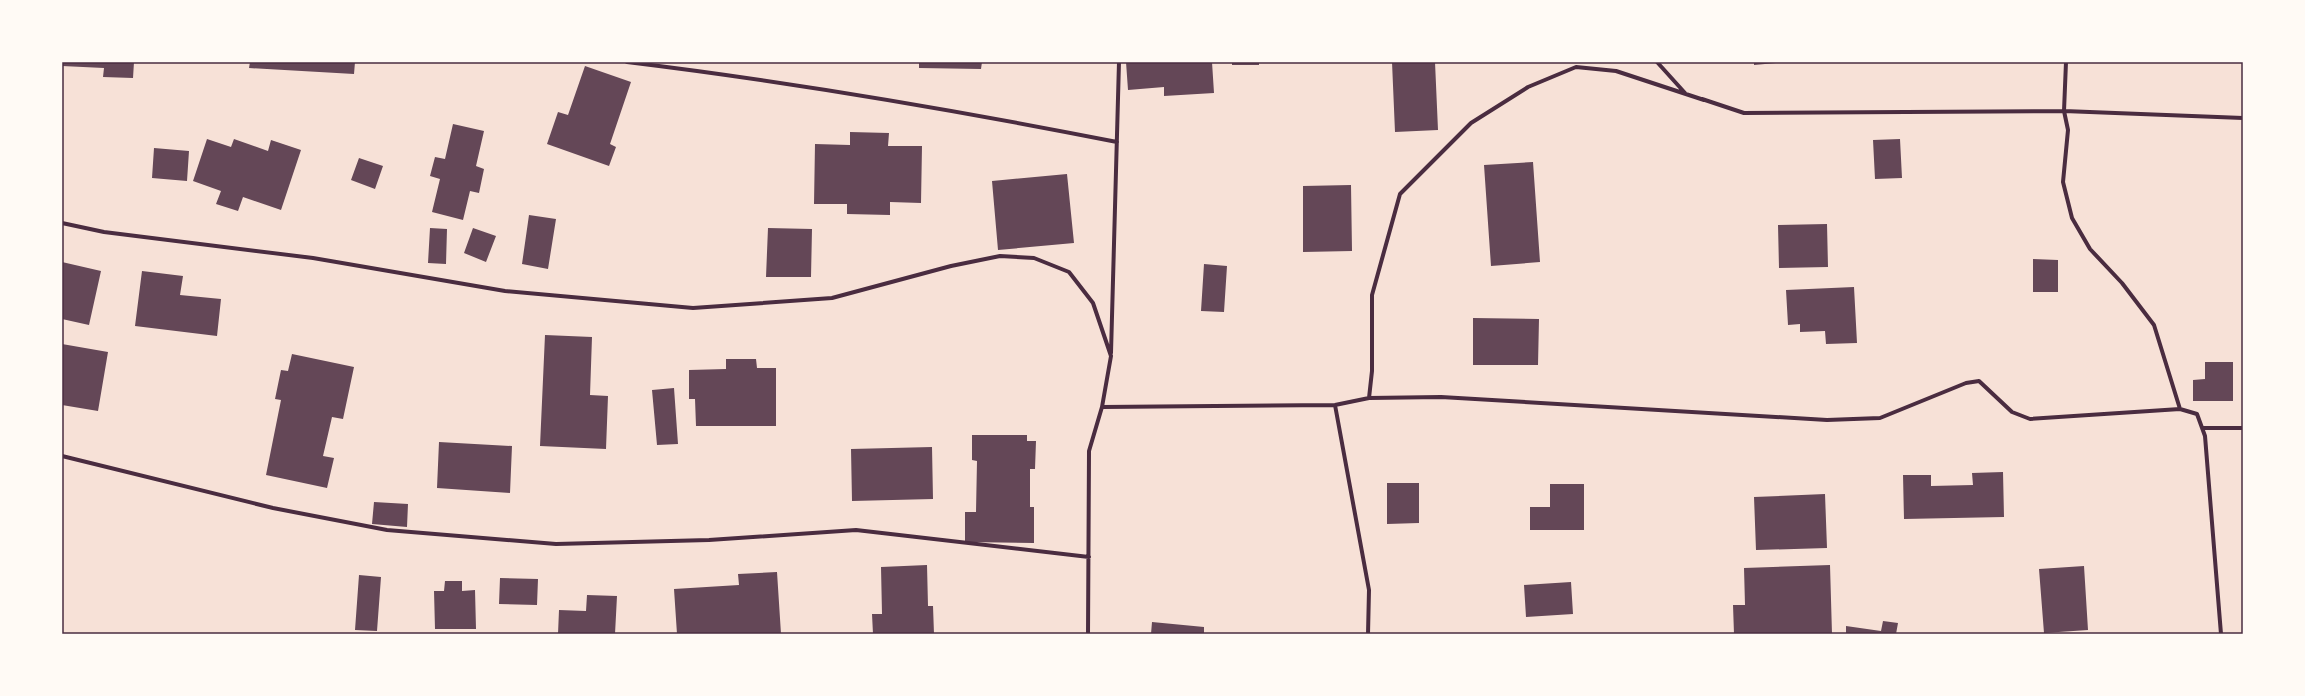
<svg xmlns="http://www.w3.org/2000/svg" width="2305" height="696" viewBox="0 0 2305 696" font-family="'Fira Sans Condensed',sans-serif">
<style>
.building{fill:#644757}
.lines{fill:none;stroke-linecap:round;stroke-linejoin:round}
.minor{stroke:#4a2c40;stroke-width:4}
.neatline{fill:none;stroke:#4a2c40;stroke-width:1.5}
</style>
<rect width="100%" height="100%" fill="#f7e1d7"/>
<!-- building -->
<path class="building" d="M62,62H134L133,78L103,77L104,68L62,66Z
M250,62H355L354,74L249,68Z
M919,62H982L981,69L919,68Z
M1126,62H1212L1214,93L1164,96V87L1128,90Z
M1232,62H1259V65H1232Z
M1392,62H1435L1438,130L1395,132Z
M1754,62H1776V63L1754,65Z
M585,66L631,82L610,144L616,147L609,166L547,144L558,112L568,115Z
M453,124L484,131L476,166L484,169L479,193L470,191L463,220L432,212L440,179L430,176L435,157L445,159Z
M850,132L889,133L888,146H922L921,203L890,202V215L847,214V204H814L815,144L850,145Z
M207,139L231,147L234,139L268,151L271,140L301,150L281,210L243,197L238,211L216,204L221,191L193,181Z
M1900,139L1902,178L1875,179L1873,140Z
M154,148L189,151L187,181L152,178Z
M359,158L383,166L375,189L351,180Z
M1533,162L1540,262L1491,266L1484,165Z
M1067,174L1074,243L998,250L992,181Z
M1351,185L1352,251L1303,252V186Z
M529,215L556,219L548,269L522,264Z
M1827,224L1828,267L1779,268L1778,225Z
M430,228L447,229L446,264L428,263Z
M473,228L496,236L486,262L464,253Z
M768,228L812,229L811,277H766Z
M2033,259L2058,260V292H2033Z
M62,262L101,271L89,325L62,319Z
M1204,264L1227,266L1224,312L1201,311Z
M142,271L183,276L180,295L221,299L217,336L135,326Z
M1854,287L1857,343L1826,344L1825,331L1800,332V324L1788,325L1786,290Z
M1473,318L1539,319L1538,365H1473Z
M545,335L592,337L590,395L608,396L606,449L540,446Z
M62,344L108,352L98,411L62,405Z
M292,354L354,367L343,419L332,417L323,456L334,458L327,488L266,475L281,400L275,399L281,370L288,371Z
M726,359H756L757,368H776V426H696L695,399H689V370L726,369Z
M2205,362H2233V401H2193V380L2205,379Z
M674,388L678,444L657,445L652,390Z
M972,435H1027V441H1036L1035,469H1030V507H1034V543L965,542V512H976L977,461L972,460Z
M439,442L512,446L510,493L437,488Z
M932,447L933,499L852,501L851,449Z
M2003,472L2004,517L1904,519L1903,475H1931V486L1973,485L1972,473Z
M1387,483H1419V523L1387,524Z
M1550,484H1584V530H1530V507H1550Z
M1825,494L1827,548L1756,550L1754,497Z
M374,502L408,504L407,527L372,524Z
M927,565L928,606H933L934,634H873L872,614H882L881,567Z
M1830,565L1832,634H1734L1733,605H1745L1744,568Z
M2084,566L2088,630L2044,633L2039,569Z
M777,572L781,634H677L674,589L739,585L738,574Z
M359,575L381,577L377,631L355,630Z
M500,578L538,579L537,605L499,604Z
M445,581H462V591L475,590L476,629H435L434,591H444Z
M1571,582L1573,614L1526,617L1524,585Z
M587,595L617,596L615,634H558L559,610L586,611Z
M1883,621L1898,623L1896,634H1846V626L1881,631Z
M1152,622L1204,627V634H1151Z"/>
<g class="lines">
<!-- minor -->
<path class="minor" d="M627,62C791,82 955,110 1117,142
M1657,62L1685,93
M2066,62L2064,111L2068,130L2063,182L2072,218L2090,249L2122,283L2154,325L2180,409
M1702,99L1744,113L2064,111L2243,118
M62,223L104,232L313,258L505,291L693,308L832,298L951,266L1000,256L1034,258L1069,272L1093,303L1111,356L1102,407L1089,451L1088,634
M1111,353L1119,62
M1369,398L1441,397L1827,420L1880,418L1966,383L1979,381L2012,412L2030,419L2180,409L2197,414L2205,436L2221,634
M1335,405L1369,590L1368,634
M1102,407L1335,405L1369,398L1372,371V295L1400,194L1471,123L1528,87L1576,67L1616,71L1704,100
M2202,428H2243
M62,456L273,508L387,530L556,544L709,540L856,530L1089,557"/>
</g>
<!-- border -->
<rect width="2305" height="696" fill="none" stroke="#fffaf5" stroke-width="126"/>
<rect x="63" y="63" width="2179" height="570" class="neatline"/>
</svg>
